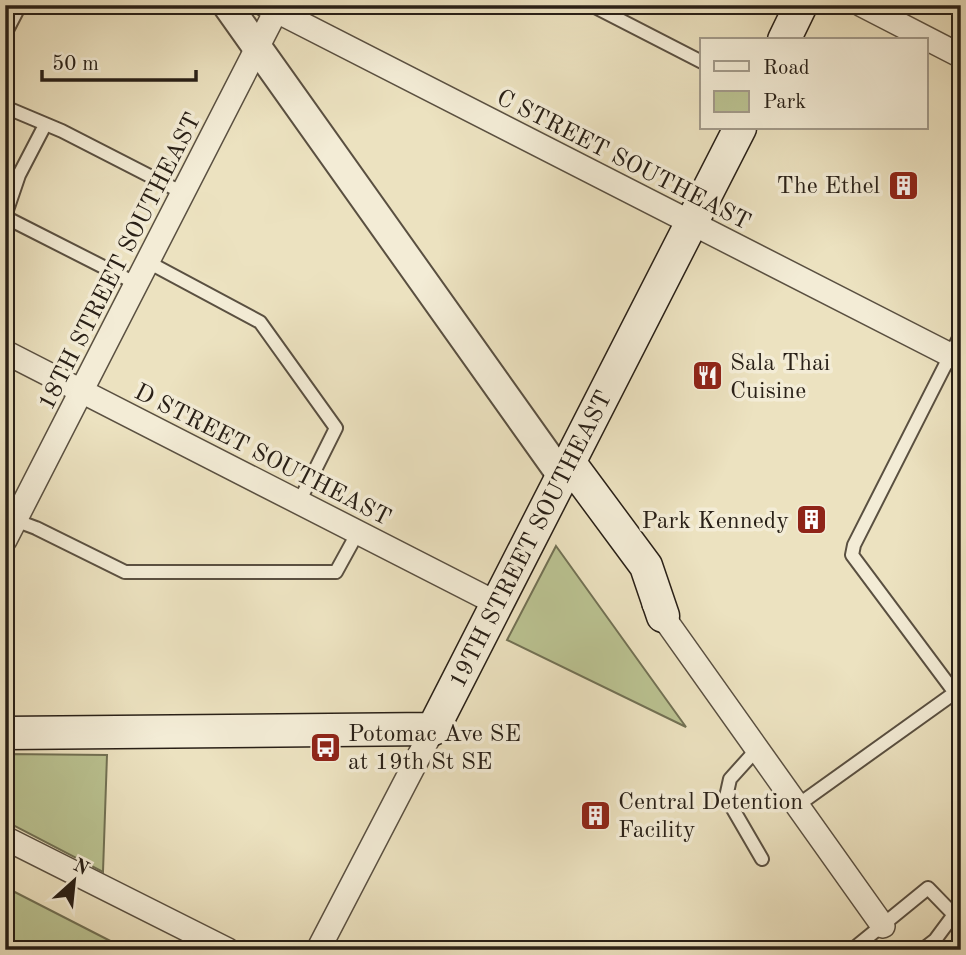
<svg xmlns="http://www.w3.org/2000/svg" width="966" height="955" viewBox="0 0 966 955" font-family="'Old Standard TT',serif">
<style>
.green{fill:#bac291;stroke:#727154;stroke-width:2}
.lines{fill:none;stroke-linecap:round;stroke-linejoin:round}
.service-casing{stroke:#5a5041;stroke-width:16}
.minor-casing{stroke:#5a5041;stroke-width:26}
.tertiary-casing{stroke:#5a5041;stroke-width:32}
.secondary-casing{stroke:#292017;stroke-width:35}
.service{stroke:#f3ecd6;stroke-width:12}
.minor{stroke:#f3ecd6;stroke-width:23}
.tertiary{stroke:#f3ecd6;stroke-width:28}
.secondary{stroke:#f3ecd6;stroke-width:32}
.labels{text-anchor:middle;stroke-width:7;stroke-linejoin:round;paint-order:stroke}
.street-label{font-size:24px;fill:#292017;stroke:#f3ecd6}
.poi-label{font-size:24px;fill:#292017;stroke:#f3ecd6;text-anchor:start}
</style>
<rect width="100%" height="100%" fill="#ece2c0"/>
<filter id="stains"><feTurbulence type="fractalNoise" baseFrequency=".00286" numOctaves="4"/><feColorMatrix values="0 0 0 0 .2 0 0 0 0 .09 0 0 0 0 .02 0 0 0 .5 -.17"/></filter>
<radialGradient id="worn" r=".72"><stop offset=".6" stop-color="#630" stop-opacity="0"/><stop offset="1" stop-color="#630" stop-opacity=".3"/></radialGradient>
<!-- green -->
<path class="green" d="M556,546L686,727L507,640Z
M5,754L107,755L103,872L5,821Z
M5,887L128,950H5Z"/>
<g class="lines">
<defs>
<path id="service" d="M591,5L702,62
M5,34L20,5
M5,107L62,131L183,193
M5,216L19,175L45,125
M5,217L137,284
M148,262L260,322L336,428L299,502
M12,519L36,528L125,572H336L358,532
M955,693L852,555L854,545L961,334
M757,749L730,779L726,797L762,859
M798,805L960,689
M852,950L928,888L961,922
M922,950L935,940L961,905"/>
<path id="minor" d="M265,5L960,360
M862,5L961,56
M5,352L498,604
M5,540L279,5
M654,604L883,926
M5,838L228,950
M318,950L433,729"/>
<path id="tertiary" d="M227,5L562,476"/>
<path id="secondary" d="M784,40L801,5
M569,462L646,566L663,616
M5,733L433,729L740,128"/>
</defs>
<!-- service casing -->
<use href="#service" class="service-casing"/>
<!-- minor casing -->
<use href="#minor" class="minor-casing"/>
<!-- tertiary casing -->
<use href="#tertiary" class="tertiary-casing"/>
<!-- secondary casing -->
<use href="#secondary" class="secondary-casing"/>
<!-- service -->
<use href="#service" class="service"/>
<!-- minor -->
<use href="#minor" class="minor"/>
<!-- tertiary -->
<use href="#tertiary" class="tertiary"/>
<!-- secondary -->
<use href="#secondary" class="secondary"/>
</g>
<!-- icons -->
<defs>
<symbol id="building-square" viewBox="-11 -11 22 22"><rect x="-9" y="-9" width="18" height="18" rx="4" fill="#8f2418" stroke="#f3ecd6"/><path d="M-4-6H4V6H1V3H-1V6H-4ZM-2.5-4.3h1.7v1.8h-1.7ZM.8-4.3h1.7v1.8H.8ZM-2.5-1h1.7V.8h-1.7ZM.8-1h1.7V.8H.8Z" fill="#fff"/></symbol>
<symbol id="restaurant-square" viewBox="-11 -11 22 22"><rect x="-9" y="-9" width="18" height="18" rx="4" fill="#8f2418" stroke="#f3ecd6"/><path d="M-5-6h1v4h1v-4h1v4h1v-4h1v5L-1.5 .5V6h-2V.5L-5-1ZM5-6V6H3V1.5H1.5Q1.5-4 5-6Z" fill="#fff"/></symbol>
<symbol id="bus-square" viewBox="-11 -11 22 22"><rect x="-9" y="-9" width="18" height="18" rx="4" fill="#8f2418" stroke="#f3ecd6"/><path d="M-5-6H5V4H4V6H2V4H-2V6H-4V4H-5ZM-3.5-4V0h7V-4ZM-3.5 1.2v1.5H-2V1.2ZM2 1.2v1.5H3.5V1.2Z" fill="#fff"/></symbol>
</defs>
<g fill-rule="evenodd">
<use href="#building-square" x="886" y="168" width="35" height="35"/>
<use href="#restaurant-square" x="690" y="358" width="35" height="35"/>
<use href="#building-square" x="794" y="502" width="35" height="35"/>
<use href="#bus-square" x="308" y="730" width="35" height="35"/>
<use href="#building-square" x="578" y="798" width="35" height="35"/>
</g>
<g class="labels">
<!-- street labels -->
<g class="street-label">
<text transform="translate(624 159) rotate(27)" y="8">C STREET SOUTHEAST</text>
<text transform="translate(119 261) rotate(-63)" y="8">18TH STREET SOUTHEAST</text>
<text transform="translate(263 454) rotate(27)" y="8">D STREET SOUTHEAST</text>
<text transform="translate(530 539) rotate(-63)" y="8">19TH STREET SOUTHEAST</text>
</g>
<!-- poi labels -->
<g class="poi-label">
<text x="880" y="193" text-anchor="end">The Ethel</text>
<text x="730" y="370">Sala Thai<tspan x="730" dy="28">Cuisine</tspan></text>
<text x="789" y="528" text-anchor="end">Park Kennedy</text>
<text x="348" y="741">Potomac Ave SE<tspan x="348" dy="28">at 19th St SE</tspan></text>
<text x="618" y="809">Central Detention<tspan x="618" dy="28">Facility</tspan></text>
</g>
</g>
<!-- margin -->
<rect width="966" height="955" fill="none" stroke="#ece2c0" stroke-width="28"/>
<rect x="7" y="7" width="952" height="941" fill="none" stroke="#292017" stroke-width="3.5"/>
<rect x="14" y="14" width="938" height="927" fill="none" stroke="#292017" stroke-width="2"/>
<!-- legend -->
<rect x="700" y="38" width="228" height="91" fill="#f3ecd6" stroke="#a29a8a" stroke-width="2"/>
<rect x="714" y="61" width="35" height="10" fill="#f3ecd6" stroke="#a29a8a" stroke-width="2"/>
<text x="763" y="74" font-size="21" fill="#292017">Road</text>
<rect x="714" y="91" width="35" height="21" fill="#bac291" stroke="#a29a8a" stroke-width="2"/>
<text x="763" y="108" font-size="21" fill="#292017">Park</text>
<!-- north arrow -->
<g transform="translate(74 881) rotate(27)" stroke="#f3ecd6" stroke-width="5" paint-order="stroke">
<path d="M0-5L12 26L0 18L-12 26Z" fill="#292017"/>
<text y="-10" font-size="19" font-weight="bold" text-anchor="middle" fill="#292017">N</text>
</g>
<!-- scale -->
<path d="M42 70v10h154v-10" fill="none" stroke="#292017" stroke-width="3.5"/>
<text x="52" y="70" font-size="21" fill="#292017" stroke="#f3ecd6" stroke-width="5" paint-order="stroke">50 m</text>
<rect width="100%" height="100%" filter="url(#stains)"/>
<rect width="100%" height="100%" fill="url(#worn)"/>
</svg>
